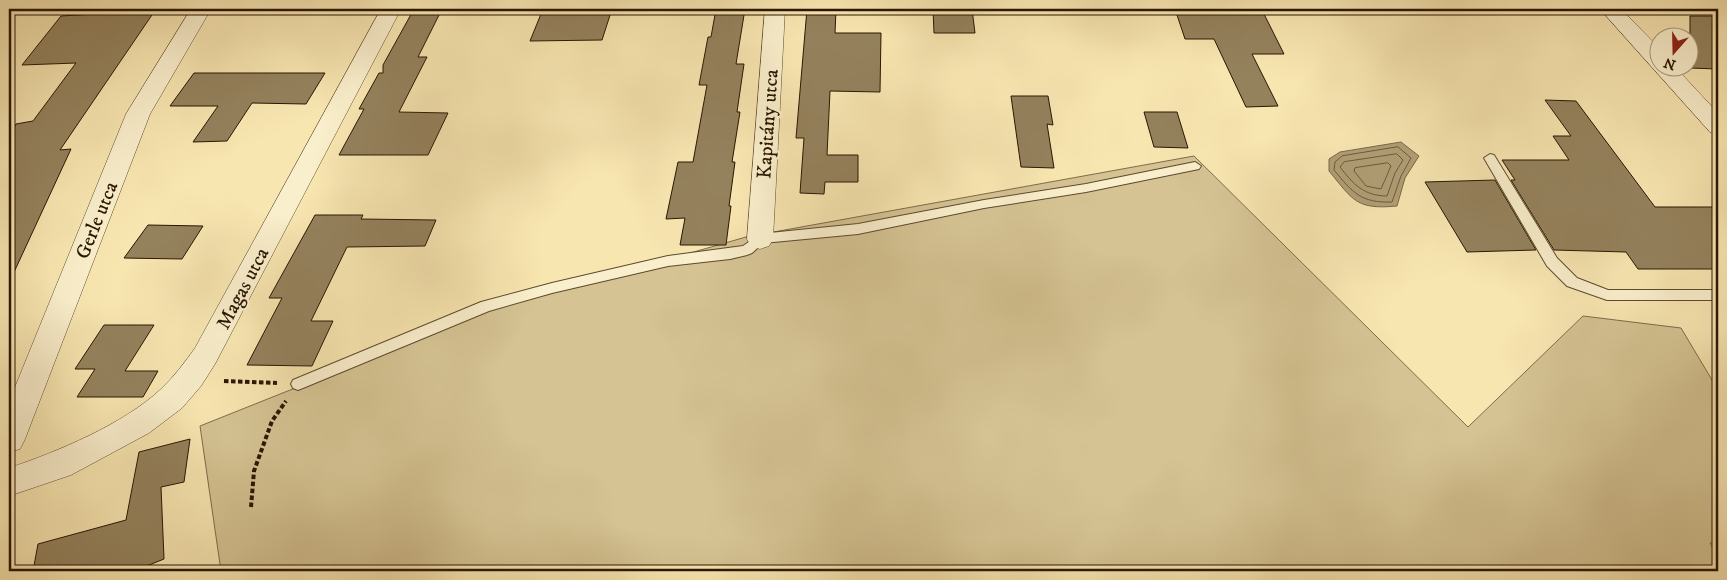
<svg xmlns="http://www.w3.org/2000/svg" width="1727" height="580" viewBox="0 0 1727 580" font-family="'IM FELL DW Pica',serif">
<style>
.green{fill:#d5c393;stroke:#7e6c4a}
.water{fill:#b19f76;stroke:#7a6848}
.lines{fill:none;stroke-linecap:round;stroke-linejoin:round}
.shore{stroke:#6c5a3c;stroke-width:1}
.building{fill:#94825d;stroke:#281602}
.service-casing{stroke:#5c4a2e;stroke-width:2}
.minor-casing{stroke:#5c4a2e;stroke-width:1}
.path{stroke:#281602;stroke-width:4;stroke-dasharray:4.5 2.5;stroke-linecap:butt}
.service{fill:#faefcc;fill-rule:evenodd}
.minor{fill:#faefcc;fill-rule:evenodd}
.labels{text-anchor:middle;stroke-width:4.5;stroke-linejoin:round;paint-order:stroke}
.street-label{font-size:20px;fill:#281602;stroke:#faefcc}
</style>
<rect width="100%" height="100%" fill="#f8e6b1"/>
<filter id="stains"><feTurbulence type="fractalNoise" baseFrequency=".004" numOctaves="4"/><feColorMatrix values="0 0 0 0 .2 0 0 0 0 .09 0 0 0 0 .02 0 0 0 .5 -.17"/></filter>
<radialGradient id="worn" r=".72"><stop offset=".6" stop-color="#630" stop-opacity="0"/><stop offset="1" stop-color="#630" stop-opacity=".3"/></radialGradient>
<!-- green -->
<path class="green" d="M1194,156L1468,427L1583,316L1681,328L1718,390V543H1710L1718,558V571H221L200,426L488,311L746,237Z"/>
<!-- water -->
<path class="water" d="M1401,142L1419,156L1405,178L1397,206C1356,210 1353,200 1329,171V159L1340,152Z"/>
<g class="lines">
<!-- shore -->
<path class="shore" d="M1398,147L1411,158L1401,176L1392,202C1361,203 1353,193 1334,170L1335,162L1342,156Z
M1397,154L1403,160L1395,173L1387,196C1364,196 1353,184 1340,167L1344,162Z
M1388,163L1391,166L1381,189L1366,186L1354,171L1355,168Z"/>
</g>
<!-- building -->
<path class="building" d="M115,9H156L60,150L71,149L9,283V138L16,124L33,121L76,63L22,65L61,16L112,13Z
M414,9H442L418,57H427L399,112L448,113L428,155H339L364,109H359L379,73H383V65Z
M543,9H612L602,40L530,41Z
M716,9H745L736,64H744L737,112H740L732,162H735L729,206H731L726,245H680L685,218L666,219L678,162H693L707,85H699L708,37H711Z
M807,9H836L835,33H881L880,92L830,91L827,155H858V182H825L824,194L800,193L804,138H796Z
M933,9H972L975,33H934Z
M1176,12H1263L1284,54H1252L1278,106L1246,107L1214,39H1185Z
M1690,16H1718V69L1690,68Z
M194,73H325L306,104L252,103L227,141L193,142L218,106H170Z
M1011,96H1048L1053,125L1047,124L1054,168L1021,167Z
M1545,100L1576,101L1655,207H1718V269H1638L1626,252L1554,250L1511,180H1515L1502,160H1569L1553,136H1571Z
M1144,112H1177L1188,148L1154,147Z
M1495,180L1536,250L1467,252L1425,182Z
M315,215H363L361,219L436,220L425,246L347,247L311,321H333L312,366L247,365L282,298H269Z
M148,225L203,226L182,259L124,258Z
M104,325H154L125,371H158L143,397H77L95,369H75Z
M190,439L184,482L161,487L164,559L134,571H33L38,544L126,520L139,452Z"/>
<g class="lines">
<defs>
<path id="service" d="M1490,154L1494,155L1557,258L1577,278L1608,290H1718V300H1607L1567,286L1547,266L1484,158Z
M1195,162L1201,166L1199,169L1086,192L984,208L858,234L763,243L752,253L747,255L730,259L668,266L552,293L489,311L303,388L298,390L293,388L291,384L293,380L481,302L552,283L668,256L743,246L760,234L858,224L984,200L1086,184Z"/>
<path id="minor" d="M191,9H211L150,114L25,439L20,449L9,452V402L126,114Z
M381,9H401L215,364L201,386L182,408L149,433L71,475L9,496V468C57,452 124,424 161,389C174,377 185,362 195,348Z
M765,9H785L773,239L769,246L760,249L751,246L747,239Z
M1600,9H1621L1660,49V68H1676L1718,113V135L1710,132Z"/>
</defs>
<!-- service casing -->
<use href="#service" class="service-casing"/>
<!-- minor casing -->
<use href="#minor" class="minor-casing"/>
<!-- path -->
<path class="path" d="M224,381L277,383
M251,507L254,471L272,421L286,401"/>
<!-- service -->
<use href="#service" class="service"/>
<!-- minor -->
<use href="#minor" class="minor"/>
</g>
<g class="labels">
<!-- street labels -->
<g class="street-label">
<text transform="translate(767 124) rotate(-86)" y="7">Kapitány utca</text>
<text transform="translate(96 220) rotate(-68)" y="7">Gerle utca</text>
<text transform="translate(242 288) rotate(-62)" y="7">Magas utca</text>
</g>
</g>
<!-- margin -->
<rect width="1727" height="580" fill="none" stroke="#f8e6b1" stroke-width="30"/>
<rect x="10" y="10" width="1707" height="560" fill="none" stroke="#281602" stroke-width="2.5"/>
<rect x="15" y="15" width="1697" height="550" fill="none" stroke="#281602"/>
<!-- north arrow -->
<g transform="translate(1674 52) rotate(200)"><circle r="24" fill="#faefcc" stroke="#a6987b"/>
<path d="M0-4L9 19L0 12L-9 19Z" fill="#8f2418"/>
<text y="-8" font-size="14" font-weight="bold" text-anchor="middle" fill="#281602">N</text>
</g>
<rect width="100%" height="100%" filter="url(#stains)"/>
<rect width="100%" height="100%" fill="url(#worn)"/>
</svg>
